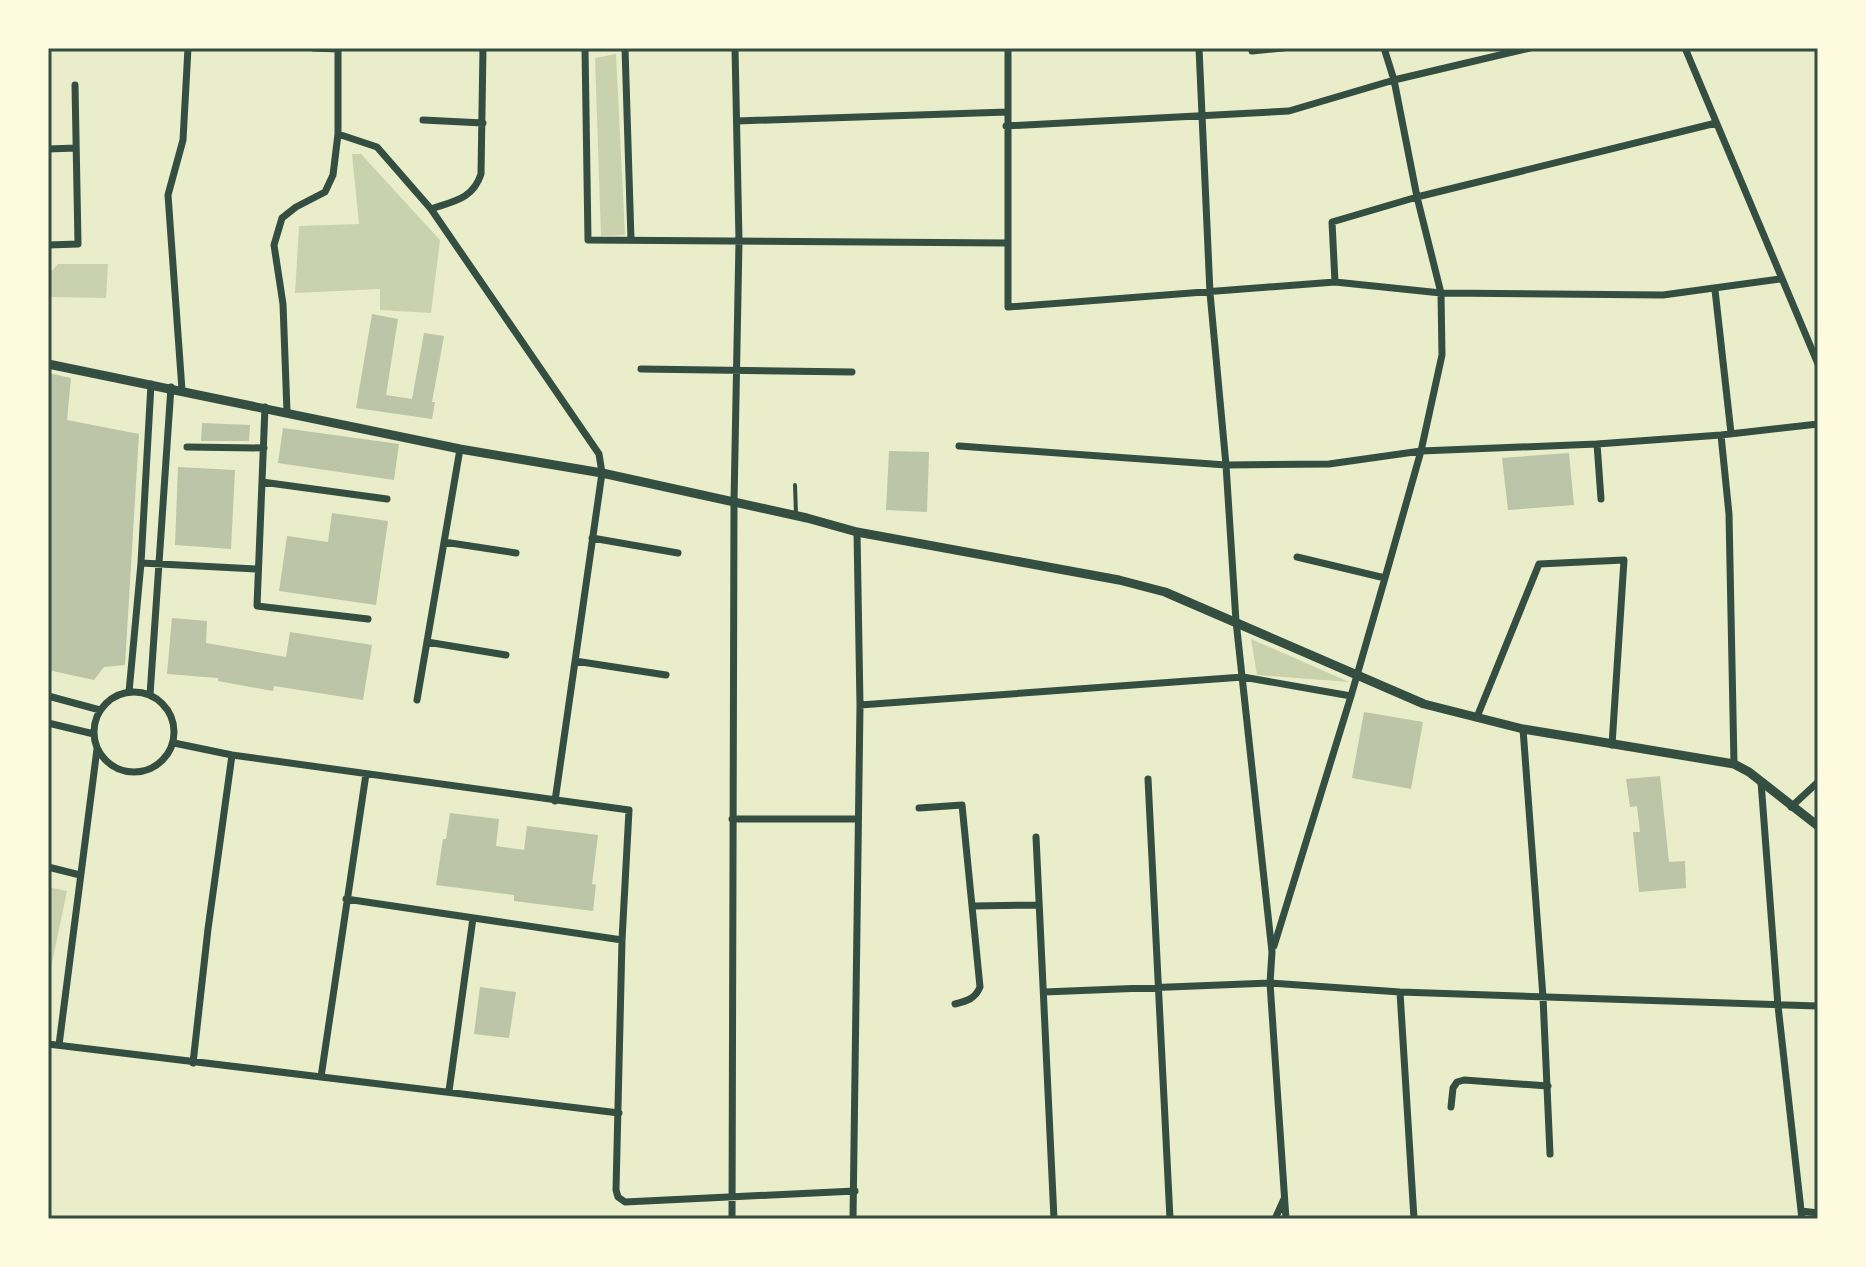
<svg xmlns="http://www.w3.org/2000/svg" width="1866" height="1267" viewBox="0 0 1866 1267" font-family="'PT Sans Narrow',sans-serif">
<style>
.green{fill:#cad2ad}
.building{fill:#bcc5a7}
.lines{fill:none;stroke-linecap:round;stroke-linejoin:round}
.service{stroke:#344e41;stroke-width:4}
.minor{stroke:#344e41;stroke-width:7}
.tertiary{stroke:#344e41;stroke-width:9}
.neatline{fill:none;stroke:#344e41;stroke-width:3}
</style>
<rect width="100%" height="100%" fill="#e9edc9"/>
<!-- green -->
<path class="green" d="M616,54L625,235L601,236L595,58Z
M352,154H361L440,240L431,313L380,310V289L295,293L299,226L359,224Z
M58,264H108L106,298L48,297V275Z
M1251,639L1349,682L1257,675Z
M48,887L67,891L48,982Z"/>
<!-- building -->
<path class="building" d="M372,314L398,319L386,395L412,399L424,333L444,336L432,402H435L432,419L356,408Z
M48,373L71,378L67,420L139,434L125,665L104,667L94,680L48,670Z
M202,423L250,425L249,441H201Z
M283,428L399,444L394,480L278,463Z
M889,451L929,452L927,512L886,510Z
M1569,453L1574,505L1508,510L1502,458Z
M178,467L235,470L231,549L175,545Z
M332,513L388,521L376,605L279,591L287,536L328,542Z
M172,618L207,621L206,643L286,657L290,632L372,645L363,700L274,686L273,691L218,681V678L167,674Z
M1364,712L1423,722L1411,789L1352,778Z
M1660,776L1669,862L1685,861L1686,888L1639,892L1633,832H1640L1637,806L1630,807L1626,779Z
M450,813L499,819L496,846L524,850L527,826L598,835L592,884L596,885L593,911L514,901V895L436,885L443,839H446Z
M480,987L516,992L509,1038L474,1034Z"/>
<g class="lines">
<!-- service -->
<path class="service" d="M795,485L796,514"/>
<!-- minor -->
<path class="minor" d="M313,48L338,49
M585,48L588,240L1007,243
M625,48L631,240
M1008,48V307L1335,282L1441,293L1663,295L1780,279
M1199,48L1210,293L1226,465L1236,621L1272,952L1270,983L1286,1219
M1685,48L1818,364
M1252,51L1283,48
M423,120L483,123
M737,121L1007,112
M1006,126L1289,111L1394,80L1530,48
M338,134L377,147L431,209L599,454L602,473L555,801
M48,149L76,148
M431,209C454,201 473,199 481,174L483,48
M48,245L78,244L75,85
M1335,282L1332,222L1417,197L1716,123
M1715,290L1731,433
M641,369L852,372
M182,390L168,195L183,140L188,48
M265,407L257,606L368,619
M287,412L283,304L274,245L282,218L296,207L325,192L333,175L338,134V48
M1721,435L1729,514L1734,764
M1597,444L1601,499
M959,446L1226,465L1329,464L1421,451L1597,444L1721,435L1818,424
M187,447L264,448
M262,482L387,499
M592,538L678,553
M444,542L516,553
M1297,557L1385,578
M141,563L258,569
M427,642L506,655
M575,661L666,675
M94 732a40 40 0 1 1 80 0a40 40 0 1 1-80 0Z
M129,692L141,563L151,384
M150,695L171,387
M48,696L100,710
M417,700L460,449
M860,705L1243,677L1351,696
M1477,717L1539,564L1624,560L1612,745
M48,723L94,734
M1523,729L1543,997L1550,1154
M174,743L232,755L629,810L622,940L616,1190L618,1197L625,1202L855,1191
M1148,779L1170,1219
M1761,782L1778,1006L1802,1219
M1791,807L1818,782
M919,808L962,805L980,987C975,999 967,1001 955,1004
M732,819H857
M1036,837L1054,1219
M48,867L80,875
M346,899L622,940
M973,906L1039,905
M1274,946L1351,696L1385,578L1421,451L1442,355L1441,293L1417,197L1394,80L1384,48
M1044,992L1270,983L1400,992L1818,1006
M1400,992L1414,1219
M48,1044L619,1113
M59,1045L97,749
M193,1063L208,929L232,755
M321,1077L366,774
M449,1091L473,918
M1451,1107L1453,1088L1457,1082L1464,1080L1548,1086
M1801,1211L1818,1213
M732,1219L734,502L739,241L735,48
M853,1219L860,705L857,532
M1275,1219L1284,1199"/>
<!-- tertiary -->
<path class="tertiary" d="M48,364L460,449L602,473L807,518L857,532L1119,580L1165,592L1424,704L1523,729L1734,764L1749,772L1818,826"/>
</g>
<!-- border -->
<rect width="1866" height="1267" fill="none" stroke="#fefae0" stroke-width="100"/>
<rect x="50" y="50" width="1766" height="1167" class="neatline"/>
</svg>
